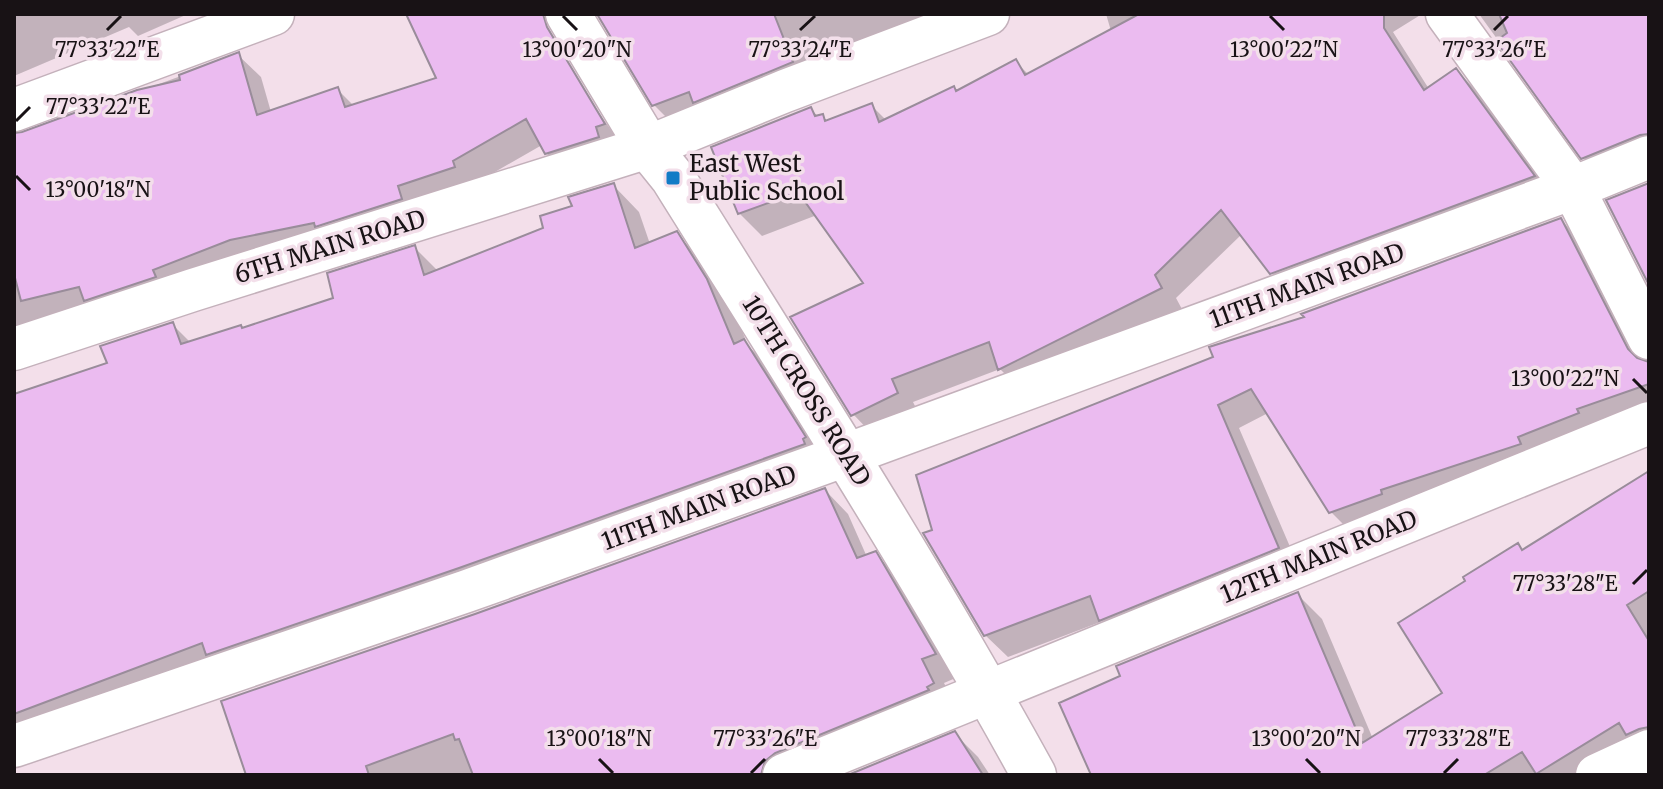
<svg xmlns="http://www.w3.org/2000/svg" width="1663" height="789" viewBox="0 0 1663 789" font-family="Merriweather,serif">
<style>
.shadow{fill:#0003}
.building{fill:#ebbbf0;stroke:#998c9a;stroke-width:2}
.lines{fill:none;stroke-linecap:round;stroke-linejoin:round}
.street-casing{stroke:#c4b1bb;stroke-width:45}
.secondary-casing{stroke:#c4b1bb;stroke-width:47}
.street{stroke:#fff;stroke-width:42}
.secondary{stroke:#fff;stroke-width:44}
.ticks{fill:none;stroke:#181215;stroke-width:3}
.poi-dot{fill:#127cc6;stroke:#f3dfea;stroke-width:3}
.labels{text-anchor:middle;stroke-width:7;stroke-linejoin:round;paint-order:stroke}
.poi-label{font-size:24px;fill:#181215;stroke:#f3dfea;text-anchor:start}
.street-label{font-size:24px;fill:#181215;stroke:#f3dfea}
.ticks-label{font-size:20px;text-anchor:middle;fill:#181215;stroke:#f3dfea;stroke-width:7;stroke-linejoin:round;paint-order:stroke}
</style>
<rect width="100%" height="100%" fill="#f3dfea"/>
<!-- shadow -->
<path class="shadow" d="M14,14H188L138,36L129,27L14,76Z
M409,14H529L623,147L569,175L546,153L542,145L474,184L14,334V135L23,134L238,55L261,77L271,112L338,90L354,106L438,79Z
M606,14H939L677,128L654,105Z
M1106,14H1422L1393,32L1429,89L1456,70L1479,93L1556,199L1294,295L1272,272L1242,234L1176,298L1183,311L1022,391L1000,369L913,402L920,416L875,437L853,414L866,284L817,215L762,236L739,213L810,109L819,117L822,116L828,122L872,106L887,121L953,88L957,92L1015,61L1029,75L1111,31Z
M1479,14H1649V162L1606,180L1583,157Z
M613,185L639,212L650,244L676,234L703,260L733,308L748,346L770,367L830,464L14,750V396L110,365L172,324L191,343L243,330L335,299L415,248L438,271L546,230L575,208Z
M1561,220L1583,242L1649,373V414L1353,534L1331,512L1268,413L1239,428L1300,570L1123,642L1103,621L1008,657L985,635L1215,359L1307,318Z
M825,490L848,514L867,557L875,554L899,577L958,677L944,683L956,707L800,775H248L475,616Z
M1649,495V754L1598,775H1096L1297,594L1322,619L1373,739L1445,694L1468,582L1517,545L1524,552Z
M955,734L978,757L990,775H853Z"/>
<!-- building -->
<path class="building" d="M406,14H543L547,27L605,124L596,127L599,137L545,154L526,119L453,161L455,167L398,186L402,199L315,227L314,223L230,240L153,270L156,277L84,301L79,287L21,301L14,274V133L22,132L137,90L180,80L179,75L239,52L257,115L338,87L345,107L436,78Z
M597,14H774L793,62L693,103L689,92L652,106Z
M1139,14H1384V28L1424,90L1456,68L1535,176L1270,274L1221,210L1155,275L1162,288L998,370L989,342L892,379L898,393L851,416L790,317L863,283L798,192L738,214L711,147L811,107L815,116L823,114L825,121L872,103L879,122L954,86L956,91L1016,59L1025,75Z
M1499,14H1649V134L1640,135L1581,159L1496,41L1507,33Z
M614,183L635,248L677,231L707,279L734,344L744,339L806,437L803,439L805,444L459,568L206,655L202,643L14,714V394L107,363L100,346L173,322L181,344L241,325L242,328L333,298L327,273L415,245L424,275L543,228L540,216L572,206L568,197Z
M1649,183V285L1606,200Z
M1561,218L1628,349L1637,358L1649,362V384L1577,409L1579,413L1518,437L1521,444L1381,490L1382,494L1329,513L1251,389L1218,405L1279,548L1099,621L1090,596L984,636L923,533L932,530L916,475L1213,357L1209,347L1304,317L1301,314Z
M1649,471V591L1627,605L1649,641V727L1639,729L1626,735L1619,723L1536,774L1522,752L1484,775H1091L1059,703L1120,676L1116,666L1298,592L1362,743L1442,693L1398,623L1465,581L1463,577L1518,543L1522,550Z
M825,488L857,558L876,551L936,654L922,659L934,683L927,687L929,690L775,753L765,761L761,775H473L459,739L455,740L453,734L366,766L369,775H246L221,701L475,614Z
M955,731L983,775H848Z"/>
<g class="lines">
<defs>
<path id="street" d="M1447,14L1573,188L1649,338
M14,110L273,14
M14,349L193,290L648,147L785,91L988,14
M14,746L467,591L846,455L1573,188L1649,157
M784,775L1649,423
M1597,775L1649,751"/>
<path id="secondary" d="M568,14L648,147L673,178C796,375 922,571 1034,775"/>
</defs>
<!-- street casing -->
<use href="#street" class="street-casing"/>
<!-- secondary casing -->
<use href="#secondary" class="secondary-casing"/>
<!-- street -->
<use href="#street" class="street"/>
<!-- secondary -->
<use href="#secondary" class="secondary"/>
</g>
<!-- ticks -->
<path class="ticks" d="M563,16L577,30M1270,16L1284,30M107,30L121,16M800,30L815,16M1494,30L1508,16M16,121L30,107M16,176L30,190M1633,379L1647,393M1633,584L1647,570M599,759L613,773M1306,759L1320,773M751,773L765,759M1444,773L1458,759"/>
<!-- markers -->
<rect class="poi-dot" x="665" y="170" width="16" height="16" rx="4"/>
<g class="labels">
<!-- poi labels -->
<g class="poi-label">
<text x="689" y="172">East West<tspan x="689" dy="28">Public School</tspan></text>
</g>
<!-- street labels -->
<g class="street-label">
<text transform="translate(330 247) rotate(-17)" y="8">6TH MAIN ROAD</text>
<text transform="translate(1307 286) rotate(-20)" y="8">11TH MAIN ROAD</text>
<text transform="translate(806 391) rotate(58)" y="8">10TH CROSS ROAD</text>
<text transform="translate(699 508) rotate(-20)" y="8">11TH MAIN ROAD</text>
<text transform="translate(1319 557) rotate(-22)" y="8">12TH MAIN ROAD</text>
</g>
</g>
<g class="ticks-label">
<text x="107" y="57">77°33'22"E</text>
<text x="577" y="57">13°00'20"N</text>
<text x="800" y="57">77°33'24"E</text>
<text x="1284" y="57">13°00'22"N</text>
<text x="1494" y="57">77°33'26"E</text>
<text x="98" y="114">77°33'22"E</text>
<text x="98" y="197">13°00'18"N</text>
<text x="1565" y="386">13°00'22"N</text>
<text x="1565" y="591">77°33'28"E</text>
<text x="599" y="746">13°00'18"N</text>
<text x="765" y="746">77°33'26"E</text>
<text x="1306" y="746">13°00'20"N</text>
<text x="1458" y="746">77°33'28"E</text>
</g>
<!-- border -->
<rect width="1663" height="789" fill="none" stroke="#181215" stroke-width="32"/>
</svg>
